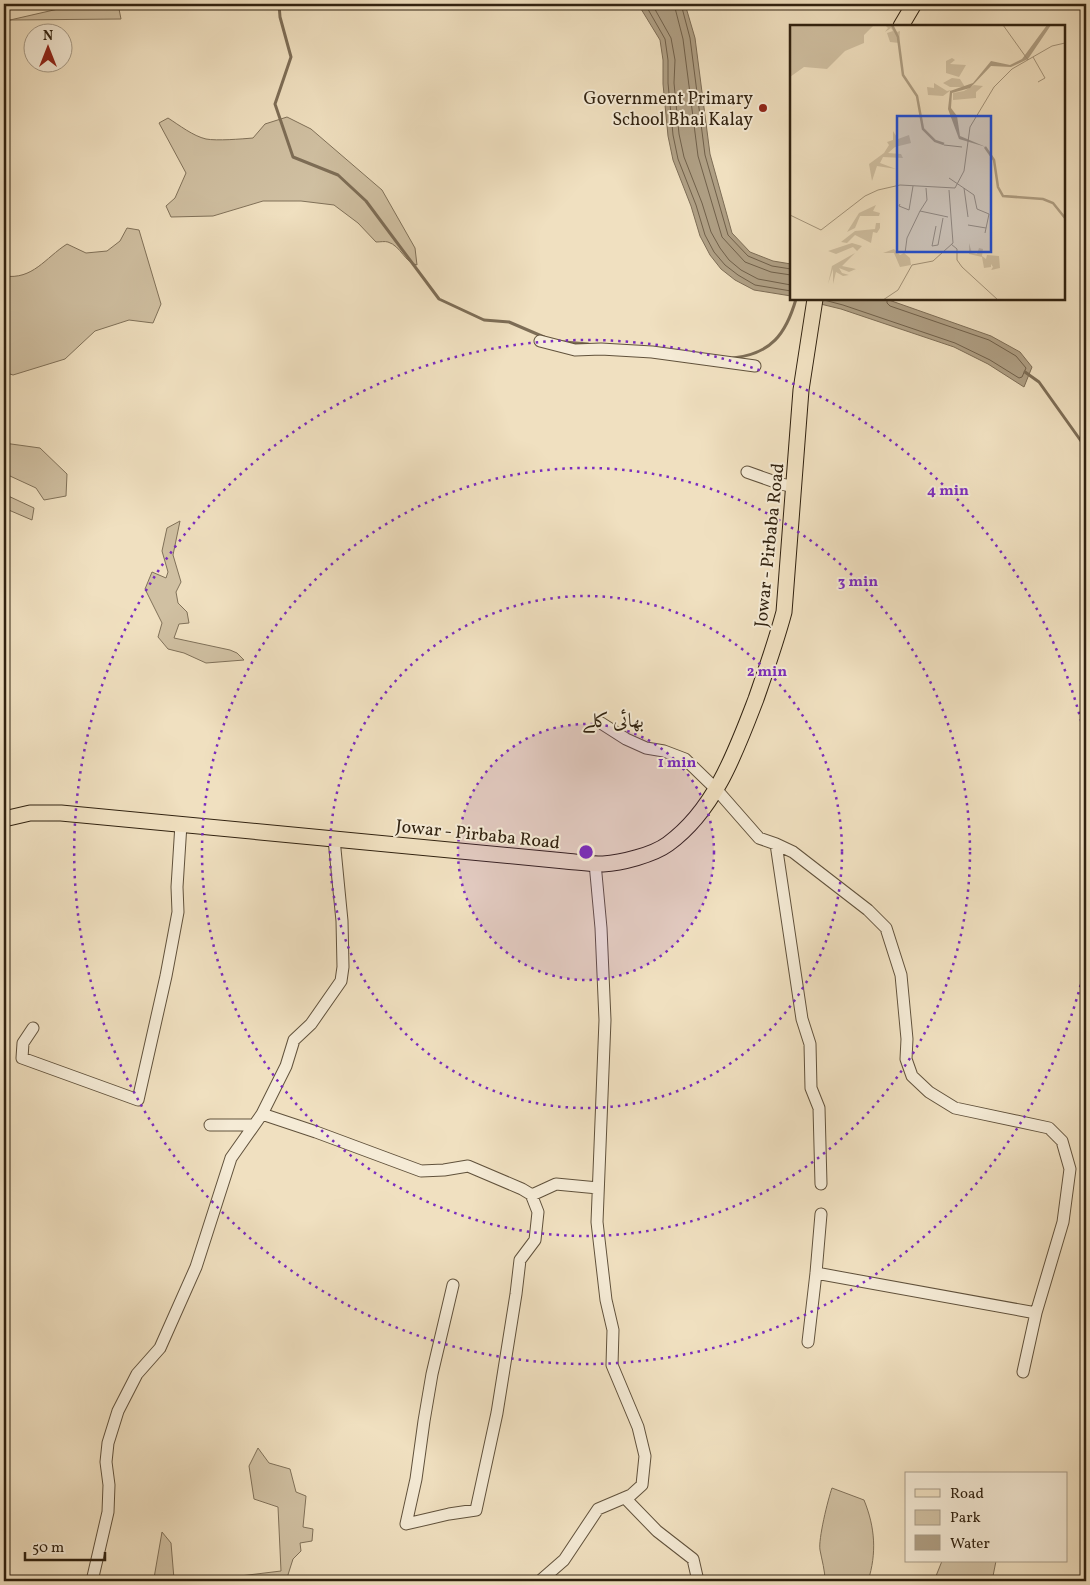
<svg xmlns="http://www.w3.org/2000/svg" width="1090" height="1585" viewBox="0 0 1090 1585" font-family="Vollkorn,Amiri,serif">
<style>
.green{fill:#d0c0a2;stroke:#807159}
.water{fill:#af9f84;stroke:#7d6d56}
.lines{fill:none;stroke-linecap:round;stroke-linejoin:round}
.shore{stroke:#70604a;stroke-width:1}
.stream{stroke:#7d6d56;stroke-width:3}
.minor-casing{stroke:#61523c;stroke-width:13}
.major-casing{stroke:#312210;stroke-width:17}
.minor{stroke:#f5ebd6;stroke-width:11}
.major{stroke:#f0e0c0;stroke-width:15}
.ring{fill:none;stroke:#7b2cbf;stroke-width:2.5;stroke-dasharray:2.5 5}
.poi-dot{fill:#8f2418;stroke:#f5ebd6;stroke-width:2}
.labels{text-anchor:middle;stroke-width:4;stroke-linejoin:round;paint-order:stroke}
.poi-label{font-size:18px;fill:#312210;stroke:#f5ebd6;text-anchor:end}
.street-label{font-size:18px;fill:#312210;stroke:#f5ebd6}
.quarter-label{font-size:20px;fill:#312210;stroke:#f5ebd6}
.inset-river{fill:none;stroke:#af9f84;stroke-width:2.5}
.inset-road{fill:none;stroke:#a4947a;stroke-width:1}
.view{fill:#1d4ed8;fill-opacity:0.15;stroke:#1d4ed8;stroke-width:2.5}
.inset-edge{fill:none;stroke:#312210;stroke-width:2.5}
.centre{fill:#7b2cbf;stroke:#f5ebd6;stroke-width:2.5}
.ring-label{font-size:15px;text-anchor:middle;font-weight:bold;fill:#7b2cbf;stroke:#f5ebd6;stroke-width:4;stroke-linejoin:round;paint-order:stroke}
</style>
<rect width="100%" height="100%" fill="#f0e0c0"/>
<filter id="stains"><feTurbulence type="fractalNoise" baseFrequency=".004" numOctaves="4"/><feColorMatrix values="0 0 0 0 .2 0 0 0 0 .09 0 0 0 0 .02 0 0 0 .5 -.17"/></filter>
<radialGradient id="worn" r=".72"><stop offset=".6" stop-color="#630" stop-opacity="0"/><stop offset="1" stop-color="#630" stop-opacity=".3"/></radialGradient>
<!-- green -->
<path class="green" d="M80,4H118L121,19L10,20Z
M287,117L311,129L382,190L415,248L417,265C405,263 401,246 388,242C385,241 380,242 376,242L358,223L334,205L301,201H263L213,216L171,217L166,206L175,198L186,173L159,123L168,118C179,125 193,136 206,139C217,141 241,139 253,138L265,124Z
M127,228L139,230L161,304L153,323L129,320L95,331L65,359L13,375L4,372V276C33,280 45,258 67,244L86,253L107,251L120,241Z
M4,443L40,448L67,474L66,496L44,500L36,488L10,476H4Z
M4,494L34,508L32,520L4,508Z
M180,521L173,555L181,582L176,592L178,603L187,612L189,623L179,624L174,638L230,650L237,653L244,660L206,663L184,653L168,649L158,637L162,623L145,589L152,572L166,578L168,572L162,551L167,528Z
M258,1448L269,1463L290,1469L296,1492L306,1496L303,1527L313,1529L312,1541L300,1543L301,1551L293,1559L286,1581H199L281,1571L278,1507L254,1499L249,1466Z
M832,1488L864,1500C875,1527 877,1553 868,1581H825C825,1570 822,1561 820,1550C818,1540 828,1499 832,1488Z
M162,1532L171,1543L174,1579L187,1581H159L154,1578Z
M942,1561H996L992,1581H934Z"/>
<!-- water -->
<path class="water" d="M638,4H685L695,38L710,154L732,233L750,252L773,261L791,264V296L754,290L735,280L721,269L710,255L700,236L691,206L673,160L668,136L663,84V60L660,40Z
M800,299H886L991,336L1020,352L1032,367L1024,387L988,364L954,347L841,309Z"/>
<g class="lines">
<!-- shore -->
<path class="shore" d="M645,4L665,39L668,60V83L673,135L678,159L696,205L705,235L714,252L725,265L738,275L755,285L791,291
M652,4L671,38L675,60L674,83L679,134L684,157L702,203L711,232L720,248L729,260L741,270L758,279L791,285
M674,4L683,39L698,156L722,237L745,262L771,272L791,275
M681,4L690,38L705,155L728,235L748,256L772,266L791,269
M824,300L843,305L955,343L990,360L1019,378L1022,377L1026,368L1016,356L989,340L890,306L887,303V299"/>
<!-- stream -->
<path class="stream" d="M279,4L280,17L291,57L275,104L293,157L338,175L366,201L439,299L484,320L509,322L544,337
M564,342L588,344
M733,358C771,354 786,334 796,299
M1025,372L1039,382L1086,448"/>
<defs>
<path id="minor" d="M540,341L575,350L601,349L652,352L755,366
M747,472L781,484L795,487
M601,723L626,739L646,748L664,751L685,759L716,789L759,838L776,844L793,852L868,910L886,928L901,975L907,1039L906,1059L912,1076L929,1092L955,1108L1049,1128L1062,1141L1070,1169L1063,1222L1036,1313L1023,1372
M334,839L342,921L343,967L341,981L311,1024L294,1040L286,1066L262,1114L316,1132L421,1171L444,1170L468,1166L522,1189L532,1195L556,1184L598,1188
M776,844L802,1019L810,1044L811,1088L819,1108L821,1184
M33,1028L23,1043L22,1058L138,1100L166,976L178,912L177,887L181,824
M210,1125H254
M816,1273L1036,1313
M453,1285L432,1374L424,1421L416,1479L406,1524L449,1514L476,1510L497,1413L516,1294L520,1260L535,1240L538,1212L531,1194
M808,1342L816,1273L821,1214
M625,1498L657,1531L693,1559L698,1581
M92,1581L108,1512L109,1485L106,1462L108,1443L118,1411L137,1374L160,1348L196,1267L231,1158L262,1114
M540,1581L564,1560L598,1509L631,1495L642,1485L645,1456L638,1427L612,1365L613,1330L606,1300L597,1222L605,1020L601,928L595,863"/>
<path id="major" d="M901,26L914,4
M4,819L30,813H61L565,861C577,862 590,864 603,864C621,863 653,855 668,844C715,810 736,751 756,699C766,670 776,642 784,612L801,390L815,299"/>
</defs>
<!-- minor casing -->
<use href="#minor" class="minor-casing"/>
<!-- major casing -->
<use href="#major" class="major-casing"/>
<!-- minor -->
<use href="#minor" class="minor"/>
<!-- major -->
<use href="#major" class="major"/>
</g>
<!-- distance rings -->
<circle cx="586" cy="852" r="128" fill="#7b2cbf" fill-opacity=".12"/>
<g class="ring">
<circle cx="586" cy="852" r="128"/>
<circle cx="586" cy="852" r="256"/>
<circle cx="586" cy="852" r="384"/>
<path d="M1086 963A512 512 0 1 1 1086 741"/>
</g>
<!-- markers -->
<circle class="poi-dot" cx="763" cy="108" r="5"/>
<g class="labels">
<!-- poi labels -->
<g class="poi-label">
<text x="753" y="104">Government Primary<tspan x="753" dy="21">School Bhai Kalay</tspan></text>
</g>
<!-- street labels -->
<g class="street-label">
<text transform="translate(769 545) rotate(-84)" y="6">Jowar - Pirbaba Road</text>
<text transform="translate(478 834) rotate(6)" y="6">Jowar - Pirbaba Road</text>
</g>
<!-- quarter labels -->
<g class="quarter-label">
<text x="613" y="727">بھائی كلے</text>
</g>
</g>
<!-- overview -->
<g transform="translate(790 25)">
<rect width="275" height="275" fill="#f0e0c0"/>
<path d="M0,0H84L74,10V18L55,26L37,44L14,42L0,52ZM95,0H103L107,7L110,6L109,18L100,17L97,8L103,6L101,3L95,7L98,3ZM162,33L165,35L160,39L176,40L169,52L156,48V36ZM162,53L170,54L175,62H160L153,58ZM144,58L157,66L161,65L153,71L138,70L137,62L144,63ZM184,60L193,61L186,67V73L163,75V68L174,66ZM103,106L108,114L119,110L121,118L105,122L98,128L111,129L113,133L93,132L90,138L106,144L87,141L82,156L79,139L94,128L99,120L97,117L103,115ZM86,180L83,186L90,188L89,191H70L65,203L57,207L69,188ZM86,198H90V203L87,208L83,207L81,218L65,210L57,218L51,217L65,206L85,204ZM62,218L72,221L67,226L63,222L46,229L38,226ZM179,218L182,228L187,229L189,223L193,224L192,231L196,234L197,230L209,231L210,243L201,245L203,242L201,239V242L194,243L192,232L179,229ZM104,224L110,230L114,228L120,233L121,240L110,242L104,228H93ZM65,228L52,241L66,244L59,247L49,243L52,248L59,250L53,251L46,247L43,259V244L38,259L42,241Z" fill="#d0c0a2"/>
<path d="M257,0H261L238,34L221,42L201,41L180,63L162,68L161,83L167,91L170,111L196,122L169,114L158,84L160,66L183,58L201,36L220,40L232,34Z" fill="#af9f84"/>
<path class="inset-river" d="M102,0L108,12L113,50L127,71L133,104L145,116L154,119M195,122L204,135L208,162L213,171L253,174L263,178L275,193"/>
<path class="inset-road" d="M213,0L238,35M243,32L255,53L248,57M154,120L172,122M159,153L184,170L187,184L199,189L195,208M136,163L137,175L130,186L158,192M174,163L178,192M110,179L109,181L119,185L123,161M0,190L31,205L75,171L88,165L110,160L165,163L174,146L180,102L204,62L222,44L262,21L275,18M178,200L196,203M146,201L142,221L148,220L153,193M161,219L167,224V235L172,242L208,275M115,228L117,213L130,186M93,275L108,265L122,240L143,236L163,218L159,165"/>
<path class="view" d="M107,91H201V227H107Z"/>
<rect width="275" height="275" class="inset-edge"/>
</g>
<circle cx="586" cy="852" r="8" class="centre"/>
<g class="ring-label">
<text x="948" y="495">4 min</text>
<text x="858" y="586">3 min</text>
<text x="767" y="676">2 min</text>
<text x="677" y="767">1 min</text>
</g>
<!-- margin -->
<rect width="1090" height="1585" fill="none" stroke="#f0e0c0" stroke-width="20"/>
<rect x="5" y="5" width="1080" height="1575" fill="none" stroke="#312210" stroke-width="2.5"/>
<rect x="10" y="10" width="1070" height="1565" fill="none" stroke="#312210"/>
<!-- legend -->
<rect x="905" y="1472" width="162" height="90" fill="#f5ebd6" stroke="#a79b87"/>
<rect x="915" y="1489" width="25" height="8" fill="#f0e0c0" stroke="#a79b87"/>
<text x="950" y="1498" font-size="15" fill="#312210">Road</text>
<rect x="915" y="1510" width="25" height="15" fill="#d0c0a2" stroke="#a79b87"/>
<text x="950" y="1522" font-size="15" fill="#312210">Park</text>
<rect x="915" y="1535" width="25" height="15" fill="#af9f84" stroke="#a79b87"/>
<text x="950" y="1548" font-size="15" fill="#312210">Water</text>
<!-- north arrow -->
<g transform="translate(48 48)"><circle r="24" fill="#f5ebd6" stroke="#a79b87"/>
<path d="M0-4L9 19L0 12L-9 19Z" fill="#8f2418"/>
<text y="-8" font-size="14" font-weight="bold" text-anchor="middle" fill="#312210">N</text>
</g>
<!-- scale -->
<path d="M25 1552v8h80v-8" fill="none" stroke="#312210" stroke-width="2.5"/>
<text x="32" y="1552" font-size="15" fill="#312210" stroke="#f5ebd6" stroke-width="4" paint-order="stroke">50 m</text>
<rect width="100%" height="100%" filter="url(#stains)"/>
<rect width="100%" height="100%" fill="url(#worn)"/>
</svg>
